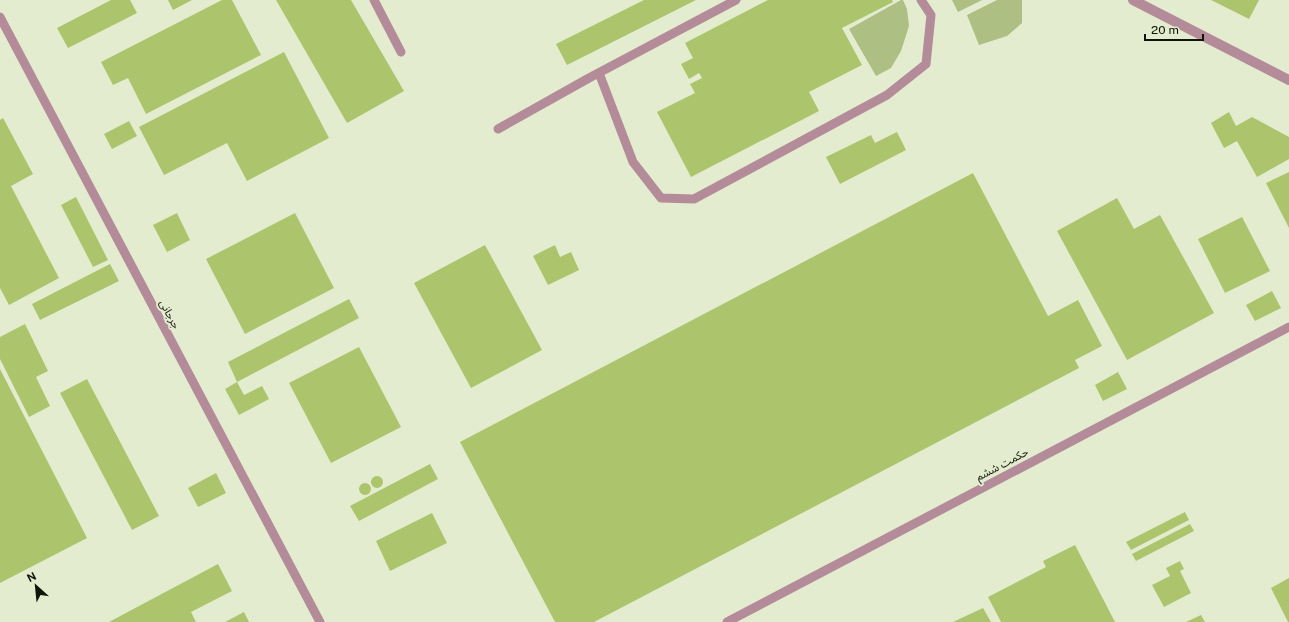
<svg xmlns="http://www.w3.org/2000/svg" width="1289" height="622" viewBox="0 0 1289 622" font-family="'Public Sans','Noto Sans Arabic',sans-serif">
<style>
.green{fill:#adbf83}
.building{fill:#acc56c}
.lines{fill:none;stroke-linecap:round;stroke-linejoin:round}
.service{stroke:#b48b98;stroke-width:9}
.tertiary{stroke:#b48b98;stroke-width:10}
.labels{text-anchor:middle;stroke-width:4;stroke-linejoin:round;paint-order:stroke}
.street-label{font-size:11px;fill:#11140a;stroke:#e3eccf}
</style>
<rect width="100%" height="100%" fill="#e3eccf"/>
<!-- green -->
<path class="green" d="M901,0H903L907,9L909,26L901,51L891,68L876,76L849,29Z
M952,0H982L958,12Z
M997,0H1022V23L1007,36L979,45L967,15Z"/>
<!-- building -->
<path class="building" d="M111,0H130L137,13L68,48L57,28Z
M168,0H192L173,10Z
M222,0H232L261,55L146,114L128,78L113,85L101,62Z
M276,0H351L404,91L347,123Z
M644,0H696L567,65L556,44Z
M768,0H892L893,2L842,28L862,65L809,92L819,111L691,177L657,112L695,93L690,84L702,78L699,73L689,79L681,64L693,58L685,43Z
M1211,0H1259L1249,19Z
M284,52L329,138L247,181L227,143L164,175L139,127Z
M1229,112L1236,126L1252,117L1289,137V159L1257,177L1237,141L1224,148L1211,123Z
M3,118L33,174L11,186L59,278L9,305L0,288V120Z
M129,121L137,136L112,149L104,134Z
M897,132L906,150L840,184L826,157L871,135L875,143Z
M1289,172V228L1266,183Z
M973,173L1048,316L1078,300L1102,346L1075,360L1079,368L594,622H555L460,442Z
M76,197L108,260L93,267L61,205Z
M1117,198L1134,229L1160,215L1214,313L1127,360L1057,231Z
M177,213L190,240L167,252L153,225Z
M295,213L334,288L245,334L206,259Z
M1242,217L1270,271L1225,293L1198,239Z
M485,245L542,350L471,388L414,283Z
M555,245L560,257L571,252L579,270L548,285L533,256Z
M110,264L119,281L40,320L32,304Z
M1272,291L1281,308L1255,321L1246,305Z
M349,299L359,318L237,382L244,395L262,386L269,399L239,415L225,389L237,382L228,362Z
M25,324L48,371L36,377L50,406L29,417L0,359V337Z
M359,347L401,427L331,463L289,383Z
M0,369L87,538L0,583Z
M1118,372L1127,389L1103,401L1095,385Z
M87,379L159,516L132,530L60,393Z
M430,464L438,479L359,521L350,506Z
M216,473L226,493L198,507L188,488Z
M371 482a6 6 0 1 1 12 0a6 6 0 1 1-12 0Z
M359 489a6 6 0 1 1 12 0a6 6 0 1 1-12 0Z
M1185,512L1189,520L1131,550L1126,542Z
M432,513L447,543L390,571L376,541Z
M1190,524L1194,531L1136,561L1132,554Z
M1075,545L1115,622H1001L988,597L1046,567L1043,561Z
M1180,561L1184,569L1180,571L1191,593L1164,607L1152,585L1170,576L1166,568Z
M218,564L232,591L191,612L196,622H109Z
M1289,578V622H1288L1271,588Z
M983,608L991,622H953Z
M244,612L249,622H225Z
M1201,615L1205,622H1186Z"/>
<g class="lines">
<!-- service -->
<path class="service" d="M374,0L401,52
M0,17L320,622
M599,73L633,162L661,198L694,199L887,95L926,64L931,15L921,0
M498,129L589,78L736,0
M727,622L1289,327"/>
<!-- tertiary -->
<path class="tertiary" d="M1133,0L1289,80"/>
</g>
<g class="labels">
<!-- street labels -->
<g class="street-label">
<text transform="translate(170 314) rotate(62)" y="4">جرجانی</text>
<text transform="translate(1002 464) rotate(-28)" y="4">حکمت ششم</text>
</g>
</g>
<!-- north arrow -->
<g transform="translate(36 586) rotate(333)" stroke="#e3eccf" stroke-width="3" paint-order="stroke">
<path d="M0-3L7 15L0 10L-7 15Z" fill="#11140a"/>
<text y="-6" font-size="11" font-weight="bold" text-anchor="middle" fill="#11140a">N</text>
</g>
<!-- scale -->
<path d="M1145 34v6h58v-6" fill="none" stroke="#11140a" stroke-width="2"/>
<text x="1151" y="34" font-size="12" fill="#11140a" stroke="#e3eccf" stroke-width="3" paint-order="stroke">20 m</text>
</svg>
